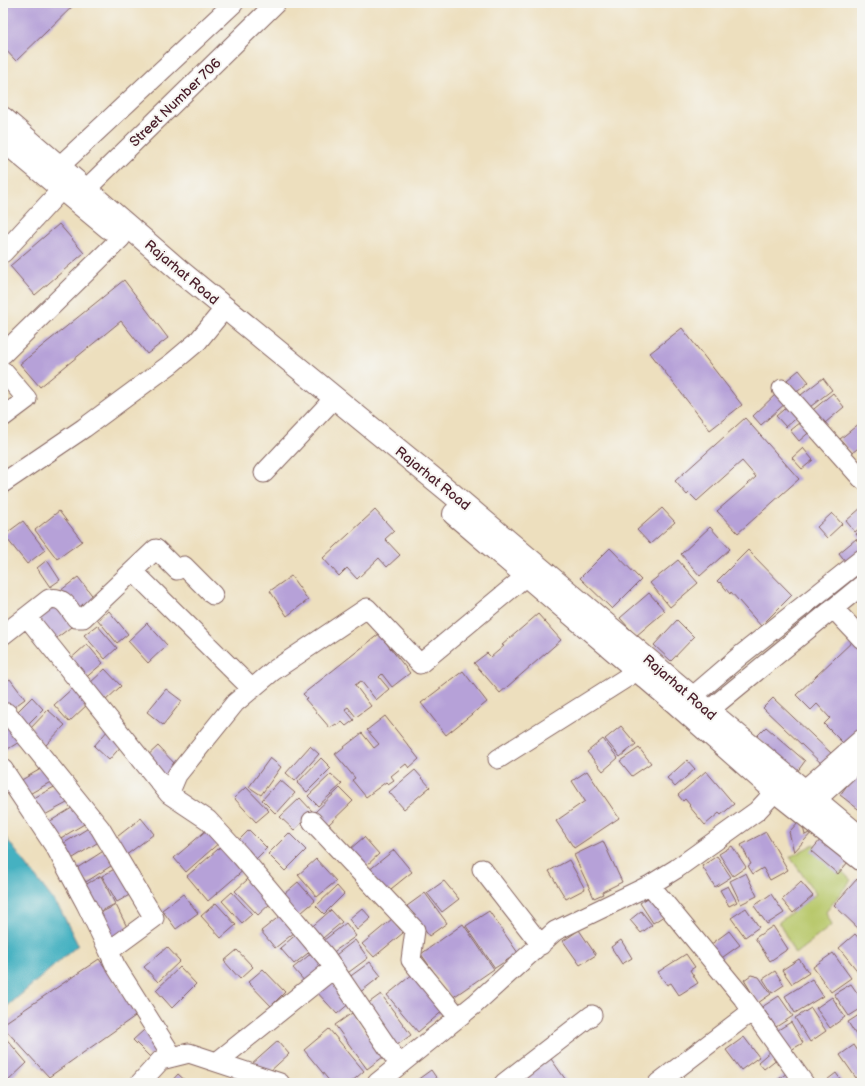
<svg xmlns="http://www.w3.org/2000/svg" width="865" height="1086" viewBox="0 0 865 1086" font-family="'Balsamiq Sans',sans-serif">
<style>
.green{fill:#b8c86a;stroke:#81744a}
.water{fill:#44b1c1;stroke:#476876}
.building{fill:#b6a1d8}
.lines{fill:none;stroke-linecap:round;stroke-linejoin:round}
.minor-casing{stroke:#83625e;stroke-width:21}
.major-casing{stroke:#83625e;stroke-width:24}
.minor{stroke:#fff;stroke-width:19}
.major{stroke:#fff;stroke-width:22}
.labels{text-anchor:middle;stroke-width:4;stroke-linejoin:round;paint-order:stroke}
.street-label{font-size:14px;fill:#4a1f2b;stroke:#f6f6f2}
</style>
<rect width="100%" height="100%" fill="#f6f6f2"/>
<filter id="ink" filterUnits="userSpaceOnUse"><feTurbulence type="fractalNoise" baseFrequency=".025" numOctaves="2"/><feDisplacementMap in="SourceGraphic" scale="8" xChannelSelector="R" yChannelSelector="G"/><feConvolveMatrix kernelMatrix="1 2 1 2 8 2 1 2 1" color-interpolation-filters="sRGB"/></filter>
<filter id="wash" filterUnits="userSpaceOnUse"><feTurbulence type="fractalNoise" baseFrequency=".012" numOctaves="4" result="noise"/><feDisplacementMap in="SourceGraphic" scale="16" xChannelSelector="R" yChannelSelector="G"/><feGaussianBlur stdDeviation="0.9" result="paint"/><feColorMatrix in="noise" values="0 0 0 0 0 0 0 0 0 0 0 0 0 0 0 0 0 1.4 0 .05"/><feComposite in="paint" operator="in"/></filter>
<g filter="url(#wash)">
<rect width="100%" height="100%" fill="#eddfbe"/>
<!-- green -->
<path class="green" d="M814,844L851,880L826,912L832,925L795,954L779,922L816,894L790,857Z"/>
<!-- water -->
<path class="water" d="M3,834L60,909L78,945L3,1010Z"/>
<g id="blocks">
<!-- building -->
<path class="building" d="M3,3H76L16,61L3,47Z
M59,224L84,253L35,295L10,266Z
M124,280L168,338L147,354L121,321L40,387L20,364Z
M682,328L742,405L710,430L650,353Z
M799,370L809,382L797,392L787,380Z
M823,378L832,390L806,410L797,398Z
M778,392L787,402L761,425L753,416Z
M833,393L844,407L819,428L808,414Z
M790,404L800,415L786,427L776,416Z
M745,418L799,479L738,533L717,511L756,477L742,461L697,501L689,493L687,495L675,481Z
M804,419L813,429L799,441L790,430Z
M860,423L862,426V445L852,453L840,439Z
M803,448L813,460L802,469L792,458Z
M862,507V526L855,532L846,521Z
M662,508L675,522L650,544L637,530Z
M375,510L394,531L385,539L400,555L387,567L379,558L357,579L347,568L339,576L323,558Z
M59,511L82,541L57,559L35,530Z
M832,513L842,524L827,538L817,527Z
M23,521L45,550L27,564L4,535Z
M710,527L730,549L700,576L681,554Z
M862,530V541L856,534Z
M856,539L862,547V556L849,566L839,553Z
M610,548L641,580L612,609L580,578Z
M748,550L792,595L761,626L731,592L730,594L720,582L719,583L717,581Z
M47,560L60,580L50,587L37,568Z
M678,560L698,583L670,607L650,583Z
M291,576L308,600L287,616L270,591Z
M78,577L98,603L80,617L60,591Z
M649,593L665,611L636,636L620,618Z
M58,603L75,624L54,640L38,619Z
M109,611L128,634L117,643L98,620Z
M538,614L561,640L500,693L474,663L487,653L491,657L504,646L502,645Z
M677,620L694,637L671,661L654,645Z
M147,623L167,645L148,663L128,641Z
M97,625L117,648L105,659L84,635Z
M379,634L410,673L392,687L382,674L379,677L389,689L376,700L361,681L355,685L371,706L356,717L348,707L345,709L354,720L346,726L342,722L337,726L336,724L330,728L305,699L307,698L303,694Z
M855,639L862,647V731L846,746L824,724L830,718L817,704L811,710L796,695Z
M87,644L103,663L83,680L67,662Z
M105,669L121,686L104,702L88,685Z
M463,671L487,702L446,735L421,703Z
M10,679L25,699L10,710L3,701V684Z
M75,686L90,702L69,722L54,705Z
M166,689L182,701L163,725L147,712Z
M32,697L43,709L25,727L13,716Z
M773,698L833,755L823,765L763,708Z
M48,710L65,725L45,746L29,730Z
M385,716L419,759L409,768L406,764L391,776L394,780L388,784L386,782L366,797L352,780L355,778L335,754L362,733L374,748L379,744L367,730Z
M12,720L24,739L3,752V726Z
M621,726L636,744L620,757L605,739Z
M766,727L805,761L797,772L756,737Z
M109,729L124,743L109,760L94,746Z
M603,739L618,758L603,771L587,752Z
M158,746L177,766L165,778L145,758Z
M310,746L319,754L295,781L286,773Z
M639,748L651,763L632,776L620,761Z
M270,758L281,767L261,795L249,787Z
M321,758L331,768L307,792L297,783Z
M687,760L695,769L675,787L667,778Z
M46,766L54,780L26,796L18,782Z
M415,770L430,787L404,809L389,792Z
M587,771L619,818L574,848L556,821L585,801L572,781Z
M706,771L734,804L721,815L719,813L705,825L689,806L690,805L685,799L683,801L678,795Z
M856,773L862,777V812L840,795Z
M331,774L342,784L318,806L308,796Z
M280,780L295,793L276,814L262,800Z
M58,785L67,803L39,818L30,800Z
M246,787L269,811L256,822L234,798Z
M340,788L353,801L327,826L314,813Z
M300,798L313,812L294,830L280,817Z
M75,806L86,823L54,842L44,825Z
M141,818L154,834L125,856L113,840Z
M801,819L805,835L813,831L794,852L789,832Z
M90,827L100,841L70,860L61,845Z
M209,828L221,841L186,872L174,858Z
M249,830L267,848L252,863L234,845Z
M766,832L788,870L770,880L763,868L753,874L748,866L751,864L741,845Z
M289,833L306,850L285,871L268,854Z
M826,833L853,856L838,874L811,851Z
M364,837L379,854L366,866L350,849Z
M603,841L622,882L602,892L603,894L594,898L574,855Z
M225,843L246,868L208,901L187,876Z
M732,846L746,867L733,876L719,854Z
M105,850L114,864L86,882L77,868Z
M394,850L412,872L386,893L368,871Z
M717,856L731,877L715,887L702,866Z
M316,859L336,881L317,897L298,875Z
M569,860L585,889L566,899L549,871Z
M118,867L133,893L117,902L102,876Z
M746,873L757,896L741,904L730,881Z
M101,876L115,904L97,913L83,886Z
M248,879L271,903L258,915L235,891Z
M857,879L862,883V932L834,905Z
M444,881L459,899L442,912L427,893Z
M298,882L315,901L295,918L278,899Z
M801,882L813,896L793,913L782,900Z
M337,886L344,894L324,914L316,906Z
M728,886L737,902L729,906L720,890Z
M232,892L252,914L242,923L222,901Z
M425,893L447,923L429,936L407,906Z
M183,894L198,913L176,929L162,910Z
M654,894L667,914L653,923L640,903Z
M771,894L784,913L767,924L754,906Z
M216,903L236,925L221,938L201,916Z
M116,905L130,933L112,942L98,914Z
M362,908L371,918L357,930L349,919Z
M746,908L759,927L745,937L731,918Z
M331,910L342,922L317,943L307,931Z
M489,911L518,953L495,968L466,926Z
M641,911L652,925L641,933L630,920Z
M281,915L295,932L275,948L261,931Z
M392,919L403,933L374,957L362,944Z
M346,923L356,936L328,956L319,944Z
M463,924L494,969L452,998L421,954Z
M773,926L788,949L770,961L755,938Z
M579,930L596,955L580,965L563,941Z
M729,931L740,945L716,962L706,948Z
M298,933L312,950L294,964L280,948Z
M855,934L862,942V972L860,974L839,948Z
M355,940L368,958L345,975L332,958Z
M621,940L632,958L622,964L611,947Z
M167,947L180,961L158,982L144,967Z
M237,950L253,967L240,979L224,961Z
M313,952L326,967L306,983L293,968Z
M833,953L851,978L831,992L813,967Z
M686,954L695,967L690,970L698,983L679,995L671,983L667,985L658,972Z
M99,959L138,1014L49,1077L3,1027V1024Z
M799,959L809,973L792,984L782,970Z
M370,962L381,976L359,993L348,978Z
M180,967L196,984L172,1008L156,990Z
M263,969L285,992L271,1006L248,982Z
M775,971L784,985L772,993L763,979Z
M414,973L445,1009L418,1032L387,995Z
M751,975L759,977L771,994L758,1003L744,980Z
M329,978L351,1002L337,1014L315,990Z
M812,979L823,996L795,1013L785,996Z
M851,984L862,1000V1008L849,1016L834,994Z
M381,994L411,1035L393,1048L363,1007Z
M779,996L793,1016L776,1027L762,1007Z
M832,997L845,1017L830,1028L816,1008Z
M811,1008L826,1031L810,1042L795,1018Z
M352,1013L383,1057L367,1069L335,1025Z
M862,1013V1045L848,1022Z
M791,1022L803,1043L789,1051L778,1030Z
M329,1029L364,1071L350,1083H331L304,1050Z
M144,1030L161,1047L150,1057L133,1040Z
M3,1035L27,1063L6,1083H3Z
M744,1037L759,1057L741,1070L726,1050Z
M278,1041L289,1054L267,1074L251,1065Z
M854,1045L862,1057V1074L856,1078L840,1055Z
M772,1050L778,1058L764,1069L758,1062Z
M549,1056L568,1083H511Z
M431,1070L440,1083H413Z
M790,1071L799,1083H773Z
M836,1073L843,1083H823Z
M178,1074L188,1083H170Z"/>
</g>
</g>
<g filter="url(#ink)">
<use href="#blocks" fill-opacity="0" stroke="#83625e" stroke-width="1"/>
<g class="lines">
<defs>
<path id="minor" d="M48,177L234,3
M76,199L276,3
M3,253L61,190
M3,354L121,238
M3,371L27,399L3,417
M782,389L862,479
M264,473L327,406
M3,483L84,428L172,363L198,341L225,308
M133,571L252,689
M833,608L862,639
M27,617L169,794
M3,635L49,599C64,596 68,608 76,618H83L156,549L177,570L184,566L213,595
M692,697L741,655L862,559
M708,711L862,585
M7,713L100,828L154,918L109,951L115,965L173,1057
M498,759L637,671
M3,769L57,850L86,904L109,951
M803,791L862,739
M816,800L862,758
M312,821L415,930L411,960L458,1017
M482,869L541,945
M650,885L743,998L804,1083
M217,1062L334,968
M399,1064L326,957L241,856L208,820L169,794L177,775L235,703L273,671L367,608L420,664L526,576
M140,1083L161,1060L189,1053L280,1083
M377,1083L475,1004L555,931L650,885L676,869L757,811L785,781
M504,1083L592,1015
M658,1083L752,1011"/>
<path id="major" d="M3,118L180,271L451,493L692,697L862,839
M3,140L109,228
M454,514L672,700L775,791L862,860"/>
</defs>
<!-- minor casing -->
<use href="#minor" class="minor-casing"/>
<!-- major casing -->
<use href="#major" class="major-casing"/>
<!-- minor -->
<use href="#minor" class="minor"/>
<!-- major -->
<use href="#major" class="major"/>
</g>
</g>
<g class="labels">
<!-- street labels -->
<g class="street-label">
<text transform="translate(175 102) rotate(-44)" y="5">Street Number 706</text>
<text transform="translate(182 272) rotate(40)" y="5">Rajarhat Road</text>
<text transform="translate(433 478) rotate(39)" y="5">Rajarhat Road</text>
<text transform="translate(680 687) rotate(41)" y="5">Rajarhat Road</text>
</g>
</g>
<!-- margin -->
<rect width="865" height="1086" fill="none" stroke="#f6f6f2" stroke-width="16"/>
</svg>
